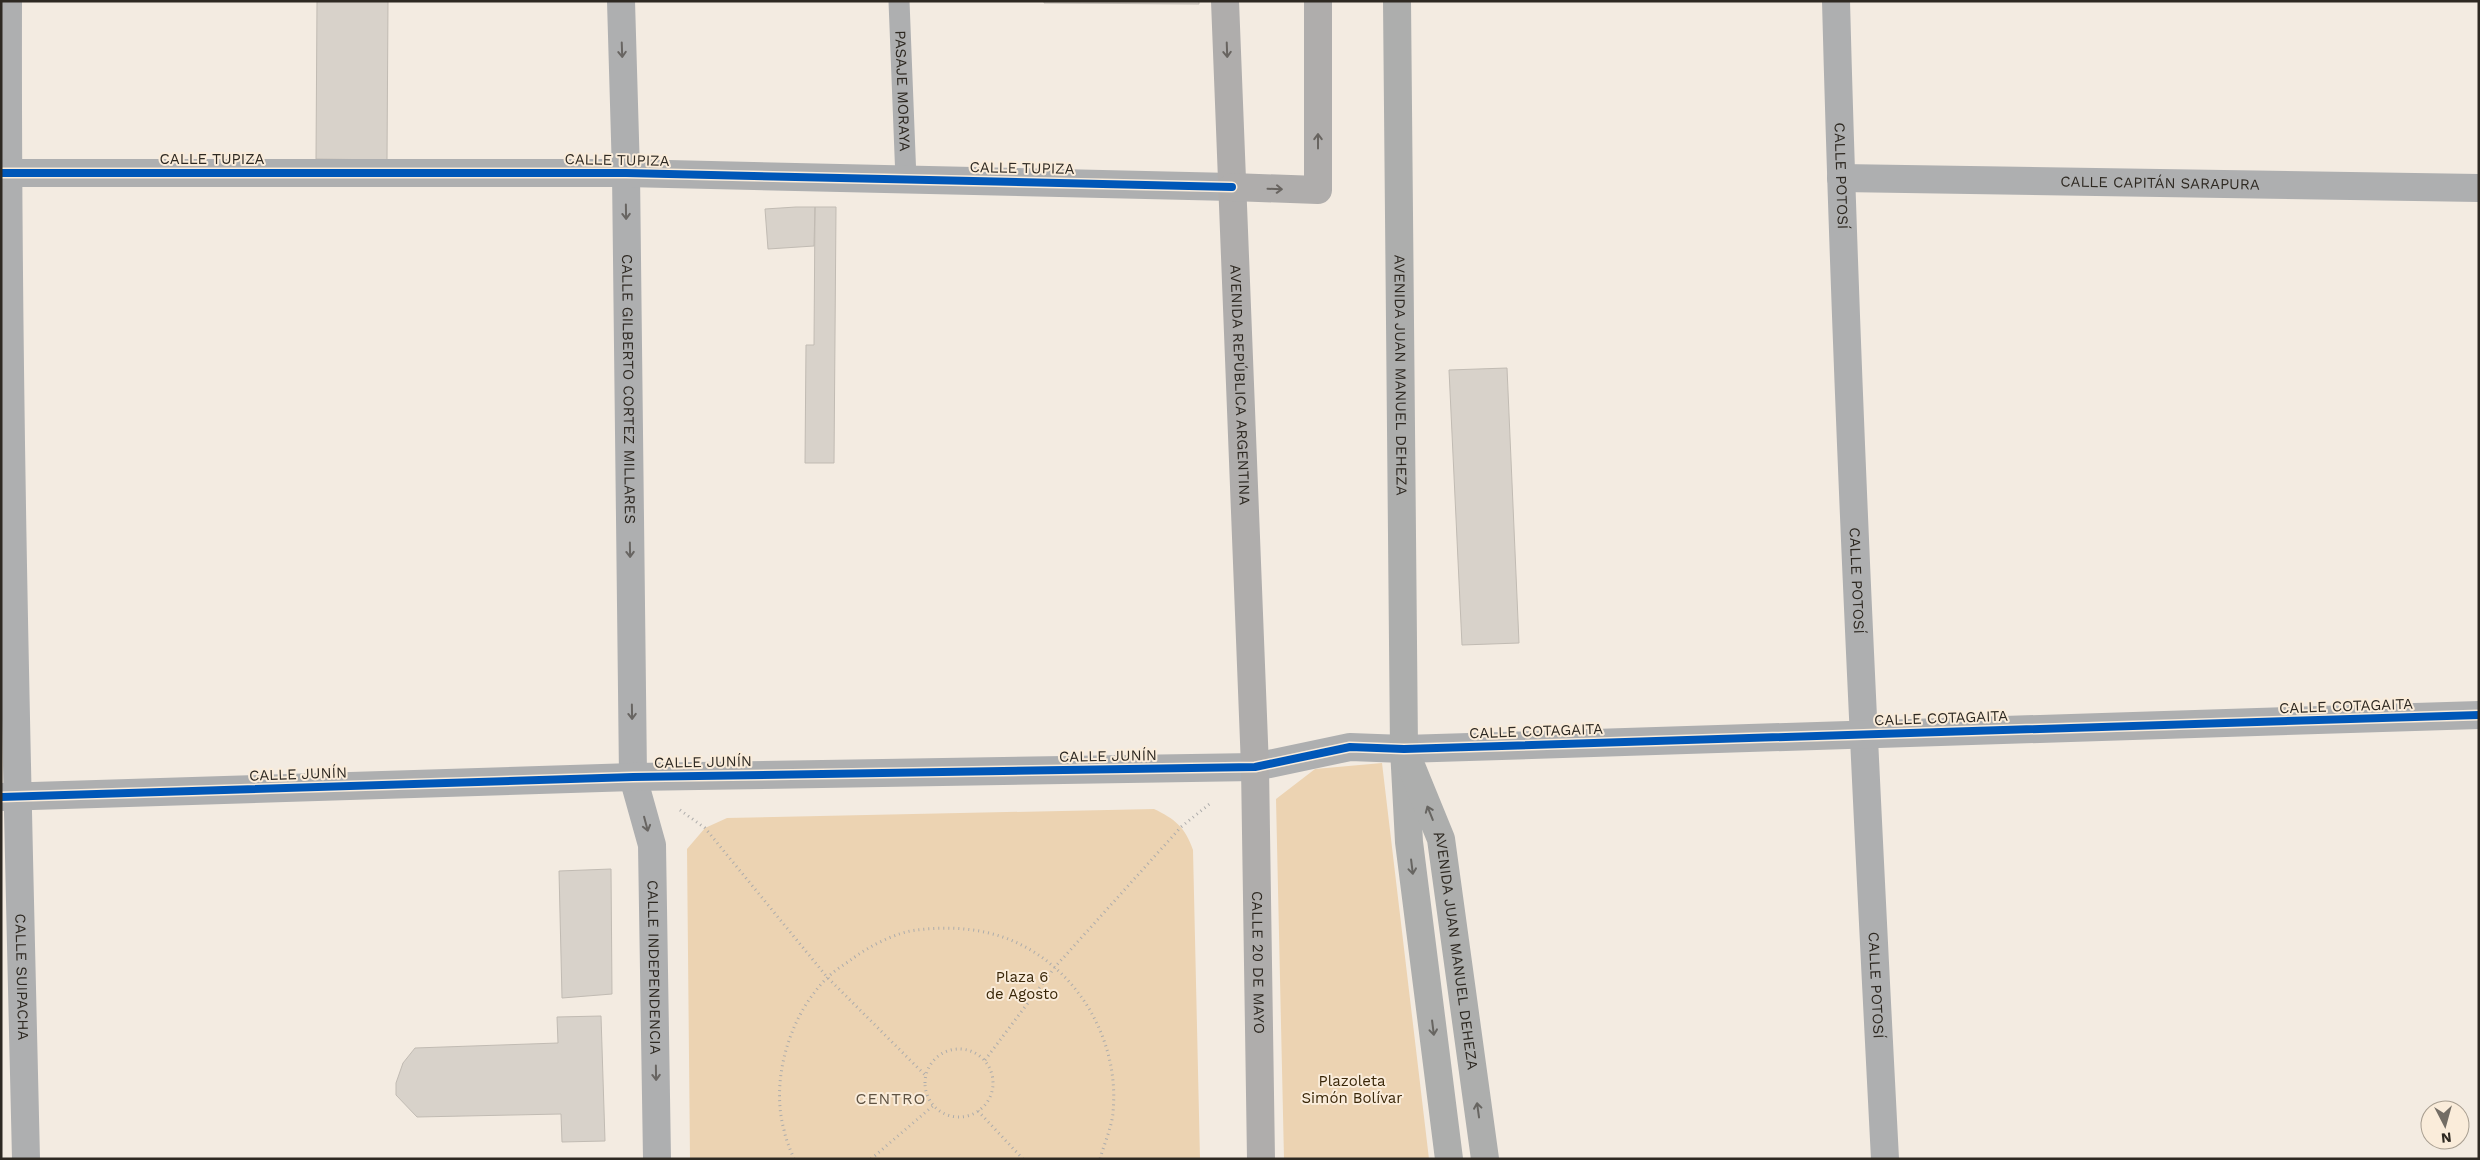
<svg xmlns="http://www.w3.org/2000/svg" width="2480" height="1160" viewBox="0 0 2480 1160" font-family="'Work Sans',sans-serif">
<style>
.green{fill:#ecd3b2}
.building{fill:#d8d2ca;stroke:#c1bbb3}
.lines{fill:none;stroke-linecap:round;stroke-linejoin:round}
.path{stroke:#adacab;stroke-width:3;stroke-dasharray:1 4;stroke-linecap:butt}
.service{stroke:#aeafb0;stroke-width:21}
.minor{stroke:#aeafb0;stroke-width:28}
.tertiary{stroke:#aeafb0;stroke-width:28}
.secondary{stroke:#adaead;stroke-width:28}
.trunk{stroke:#afadac;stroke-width:28}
.cycleway-casing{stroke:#faecda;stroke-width:11}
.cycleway{stroke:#0057b8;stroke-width:8}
.oneway{stroke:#686562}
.oneway2{stroke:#686460}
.oneway3{stroke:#676561}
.labels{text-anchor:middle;stroke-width:4;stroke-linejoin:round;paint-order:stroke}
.street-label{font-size:15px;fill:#2e2922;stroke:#faecda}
.park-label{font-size:15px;fill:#392608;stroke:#faecda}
.neighbourhood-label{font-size:16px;letter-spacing:1px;fill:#5f5343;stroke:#faecda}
</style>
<rect width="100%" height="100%" fill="#f3ebe1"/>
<!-- green -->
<path class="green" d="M1382,763L1429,1159H1284L1276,799L1315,769Z
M1154,809C1175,819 1185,827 1193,850L1200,1159H690L687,849L705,828L727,818Z"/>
<!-- building -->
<path class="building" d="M317,1H388L387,160L316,159Z
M1044,1H1199V4L1044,3Z
M796,207H815L814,246L768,249L765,209Z
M815,207H836L834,463H805L806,345H814Z
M1507,368L1519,643L1462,645L1449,370Z
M611,869L612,994L562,998L559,871Z
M601,1016L605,1141L562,1142L561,1114L417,1117L396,1095V1083L403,1063L415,1048L558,1043L557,1017Z"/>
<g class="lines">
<!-- path -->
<path class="path" d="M680,810L705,828L827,977L926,1076
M925 1083a34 34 0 1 1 68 0a34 34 0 1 1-68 0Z
M985,1060L1055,967L1181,827L1212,802
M978,1111L1023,1159
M794,1159C790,1149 786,1140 784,1130C770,1079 790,1014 828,977C835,970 844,965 852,959C868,947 896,932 917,930C949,926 983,928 1013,941C1078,969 1120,1041 1113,1112C1112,1127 1104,1144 1100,1159
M871,1159L934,1105"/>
<!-- service -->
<path class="service" id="s1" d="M899,1L906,180"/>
<!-- minor -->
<g class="minor">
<path id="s2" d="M621,1L626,173L633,777L652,845L657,1159"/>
<path id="s3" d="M1836,1C1846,387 1865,773 1885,1159"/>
<path id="s4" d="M1841,178L2479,188"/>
<path d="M1,797L633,777L1255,767L1350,747L1404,749L2479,715"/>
</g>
<!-- tertiary -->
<g class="tertiary">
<path id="s5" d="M8,1C7,387 17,773 26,1159"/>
<path d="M8,173H626L1232,187"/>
</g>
<!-- secondary -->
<g class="secondary">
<path id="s6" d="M1397,1L1404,749L1409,842L1449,1159"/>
<path id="s7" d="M1412,768L1441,839L1485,1159"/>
</g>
<!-- trunk -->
<g class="trunk">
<path id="s8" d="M1225,1L1255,767L1261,1159"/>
<path d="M1232,187L1318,190V1"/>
</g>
<defs>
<path id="cycleway" d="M1,173H626L1232,187
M1,797L633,777L1255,767L1350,747L1404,749L2479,715"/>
</defs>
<!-- cycleway casing -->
<use href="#cycleway" class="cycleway-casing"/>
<!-- cycleway -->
<use href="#cycleway" class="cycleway"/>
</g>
<!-- one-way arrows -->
<defs><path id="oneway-shaft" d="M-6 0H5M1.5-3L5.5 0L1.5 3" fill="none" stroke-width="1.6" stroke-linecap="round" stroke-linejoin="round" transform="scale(1.25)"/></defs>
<g class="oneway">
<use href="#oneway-shaft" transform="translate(622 50) rotate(88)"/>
<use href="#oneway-shaft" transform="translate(626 212) rotate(89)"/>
<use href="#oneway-shaft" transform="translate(630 550) rotate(89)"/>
<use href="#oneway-shaft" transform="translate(632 712) rotate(89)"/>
<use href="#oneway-shaft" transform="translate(646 824) rotate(75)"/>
<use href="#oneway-shaft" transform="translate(656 1073) rotate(89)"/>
</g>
<g class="oneway2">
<use href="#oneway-shaft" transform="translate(1227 50) rotate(88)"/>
<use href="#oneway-shaft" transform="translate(1318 141) rotate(-90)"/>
<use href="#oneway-shaft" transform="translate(1275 189) rotate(2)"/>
</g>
<g class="oneway3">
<use href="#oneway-shaft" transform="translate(1430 813) rotate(-112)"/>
<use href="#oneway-shaft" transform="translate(1412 867) rotate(83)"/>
<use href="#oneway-shaft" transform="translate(1433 1028) rotate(83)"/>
<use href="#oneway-shaft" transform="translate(1478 1110) rotate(-98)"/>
</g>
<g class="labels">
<!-- street labels -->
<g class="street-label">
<text dy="5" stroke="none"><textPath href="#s1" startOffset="90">PASAJE MORAYA</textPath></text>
<text x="212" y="164">CALLE TUPIZA</text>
<text transform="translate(617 160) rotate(1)" y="5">CALLE TUPIZA</text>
<text transform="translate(1022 168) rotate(1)" y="5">CALLE TUPIZA</text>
<text dy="5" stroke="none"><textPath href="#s3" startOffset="175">CALLE POTOSÍ</textPath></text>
<text dy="5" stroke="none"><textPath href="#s4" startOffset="319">CALLE CAPITÁN SARAPURA</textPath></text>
<text dy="5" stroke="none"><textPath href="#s6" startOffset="374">AVENIDA JUAN MANUEL DEHEZA</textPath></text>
<text dy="5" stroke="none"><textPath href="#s8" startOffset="384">AVENIDA REPÚBLICA ARGENTINA</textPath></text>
<text dy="5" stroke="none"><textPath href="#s2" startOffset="388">CALLE GILBERTO CORTEZ MILLARES</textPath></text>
<text dy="5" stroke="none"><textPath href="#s3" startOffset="580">CALLE POTOSÍ</textPath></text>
<text transform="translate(2346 706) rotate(-2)" y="5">CALLE COTAGAITA</text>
<text transform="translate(1941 718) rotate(-2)" y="5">CALLE COTAGAITA</text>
<text transform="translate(1536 731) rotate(-2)" y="5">CALLE COTAGAITA</text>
<text transform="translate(1108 756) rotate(-1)" y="5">CALLE JUNÍN</text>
<text transform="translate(703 762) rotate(-1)" y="5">CALLE JUNÍN</text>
<text transform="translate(298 774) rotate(-2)" y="5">CALLE JUNÍN</text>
<text dy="5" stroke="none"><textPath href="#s7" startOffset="189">AVENIDA JUAN MANUEL DEHEZA</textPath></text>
<text dy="5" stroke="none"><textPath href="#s8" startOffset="962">CALLE 20 DE MAYO</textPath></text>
<text dy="5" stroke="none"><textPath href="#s2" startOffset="969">CALLE INDEPENDENCIA</textPath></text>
<text dy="5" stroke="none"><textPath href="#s5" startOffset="976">CALLE SUIPACHA</textPath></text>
<text dy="5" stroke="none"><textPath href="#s3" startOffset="985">CALLE POTOSÍ</textPath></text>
</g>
<!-- park labels -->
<g class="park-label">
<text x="1022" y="982">Plaza 6<tspan x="1022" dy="17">de Agosto</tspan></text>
<text x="1352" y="1086">Plazoleta<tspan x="1352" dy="17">Simón Bolívar</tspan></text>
</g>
<!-- neighbourhood labels -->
<g class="neighbourhood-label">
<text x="891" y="1104">CENTRO</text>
</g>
</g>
<!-- border -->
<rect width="2480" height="1160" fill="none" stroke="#2e2922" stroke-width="5"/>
<!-- north arrow -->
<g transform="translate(2445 1125) rotate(174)"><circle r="24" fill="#faecda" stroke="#a89e90"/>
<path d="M0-4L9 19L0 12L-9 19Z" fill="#736d65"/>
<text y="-8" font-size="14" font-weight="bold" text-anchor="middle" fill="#2e2922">N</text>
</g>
</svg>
